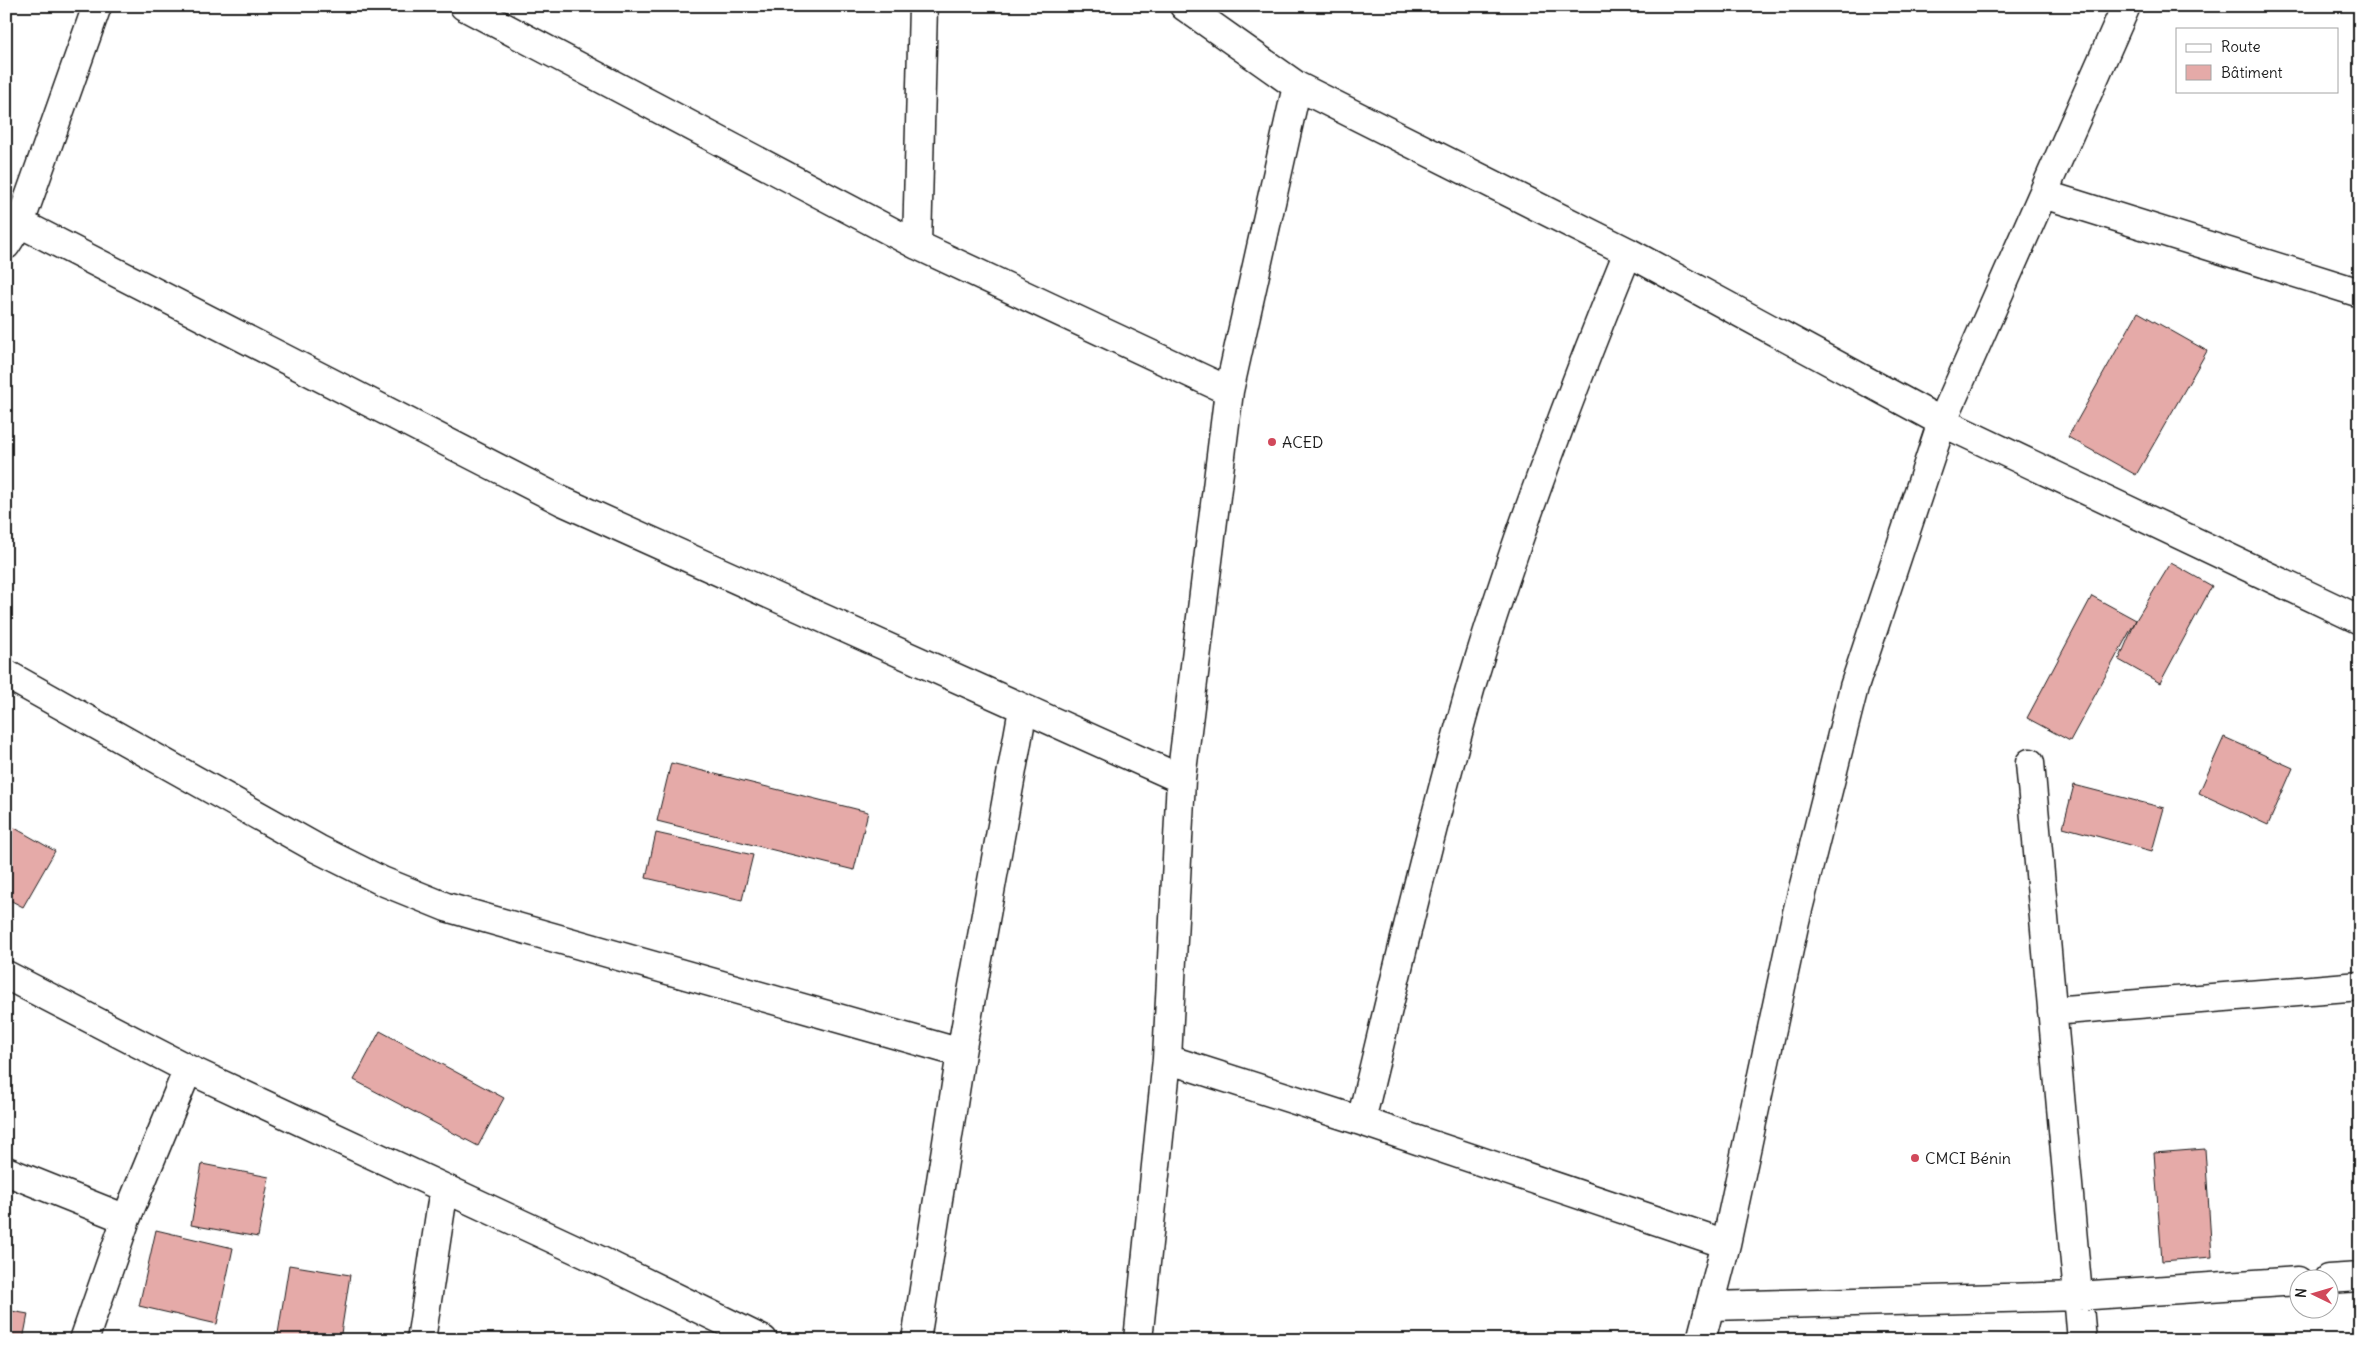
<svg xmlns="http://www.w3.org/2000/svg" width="2366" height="1346" viewBox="0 0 2366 1346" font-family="Delius,sans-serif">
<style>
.building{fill:#e5aaa8;stroke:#1c1c1c}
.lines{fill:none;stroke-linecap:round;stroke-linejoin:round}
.minor-casing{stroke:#1c1c1c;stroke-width:31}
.minor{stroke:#fff;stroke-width:28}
.poi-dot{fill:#d1495b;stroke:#fff;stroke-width:2}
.labels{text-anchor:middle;stroke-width:4.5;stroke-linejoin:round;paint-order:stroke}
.poi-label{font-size:16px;fill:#1c1c1c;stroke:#fff;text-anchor:start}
</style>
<rect width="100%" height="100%" fill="#fff"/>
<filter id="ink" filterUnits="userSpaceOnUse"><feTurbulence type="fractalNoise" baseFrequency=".02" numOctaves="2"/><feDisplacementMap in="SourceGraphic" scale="10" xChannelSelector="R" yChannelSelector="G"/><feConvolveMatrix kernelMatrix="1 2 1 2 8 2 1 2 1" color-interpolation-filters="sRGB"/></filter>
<g filter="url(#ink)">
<!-- building -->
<path class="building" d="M2138,312L2207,351L2136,475L2068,437Z
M2171,563L2212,586L2160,683L2119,660L2136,620Z
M2092,596L2136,620L2070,741L2027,718Z
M2224,737L2293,768L2268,825L2199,793Z
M671,763L868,812L854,870L657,821Z
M2074,785L2164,808L2152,851L2063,827Z
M6,823L55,851L23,907L6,898Z
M656,833L753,855L742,900L646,878Z
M380,1031L504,1098L478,1146L354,1080Z
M2205,1149L2212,1257L2162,1261L2154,1153Z
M202,1164L269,1177L258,1237L191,1225Z
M156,1230L233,1248L217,1324L139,1306Z
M289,1265L350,1275L340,1340H277Z
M6,1310L28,1314L23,1340H6Z"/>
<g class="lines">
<defs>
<path id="minor" d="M464,6L917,245L1229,391
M1184,6L1297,86L1628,252L1942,422L2360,620
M2043,194L2360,293
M6,216L562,501L1181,779
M6,245L20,223L97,6
M917,245L923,6
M6,674L318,849L382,881L446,907L961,1053
M2030,763L2082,1340
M6,975L188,1069L601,1261L763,1340
M2052,1011L2360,986
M1167,1059L1361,1121L1726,1244
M1361,1121C1396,976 1430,830 1471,686C1515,539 1570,394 1628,252
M6,1171L126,1219
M2328,1279L2360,1277
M1711,1306L2078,1296L2298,1281
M84,1340L126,1219L188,1069
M421,1340L444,1188
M916,1340L961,1053L1023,709
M1138,1340L1167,1059L1181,779L1229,391L1297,86
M1701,1340L1726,1244L1795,921L1854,687L1942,422L2126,6"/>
</defs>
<!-- minor casing -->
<use href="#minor" class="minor-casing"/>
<!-- minor -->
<use href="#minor" class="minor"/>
</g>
</g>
<!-- markers -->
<g class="poi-dot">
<circle cx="1272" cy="442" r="5"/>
<circle cx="1915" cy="1158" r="5"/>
</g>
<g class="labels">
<!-- poi labels -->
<g class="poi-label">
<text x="1282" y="448">ACED</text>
<text x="1925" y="1164">CMCI Bénin</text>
</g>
</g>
<!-- margin -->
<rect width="2366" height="1346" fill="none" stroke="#fff" stroke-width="25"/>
<rect x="12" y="12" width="2341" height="1321" fill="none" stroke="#1c1c1c" stroke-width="2" filter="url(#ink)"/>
<!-- legend -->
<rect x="2176" y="28" width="162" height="65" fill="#ffffff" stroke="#a4a4a4"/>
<rect x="2186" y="44" width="25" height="8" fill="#ffffff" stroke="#a4a4a4"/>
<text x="2221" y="52" font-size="15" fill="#1c1c1c">Route</text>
<rect x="2186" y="65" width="25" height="15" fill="#e5aaa8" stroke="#a4a4a4"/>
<text x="2221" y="78" font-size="15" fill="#1c1c1c">Bâtiment</text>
<!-- north arrow -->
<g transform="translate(2314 1294) rotate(275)"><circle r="24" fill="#ffffff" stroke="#a4a4a4"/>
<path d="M0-4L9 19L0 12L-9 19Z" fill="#d1495b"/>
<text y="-8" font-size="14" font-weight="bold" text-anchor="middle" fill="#1c1c1c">N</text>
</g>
</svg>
